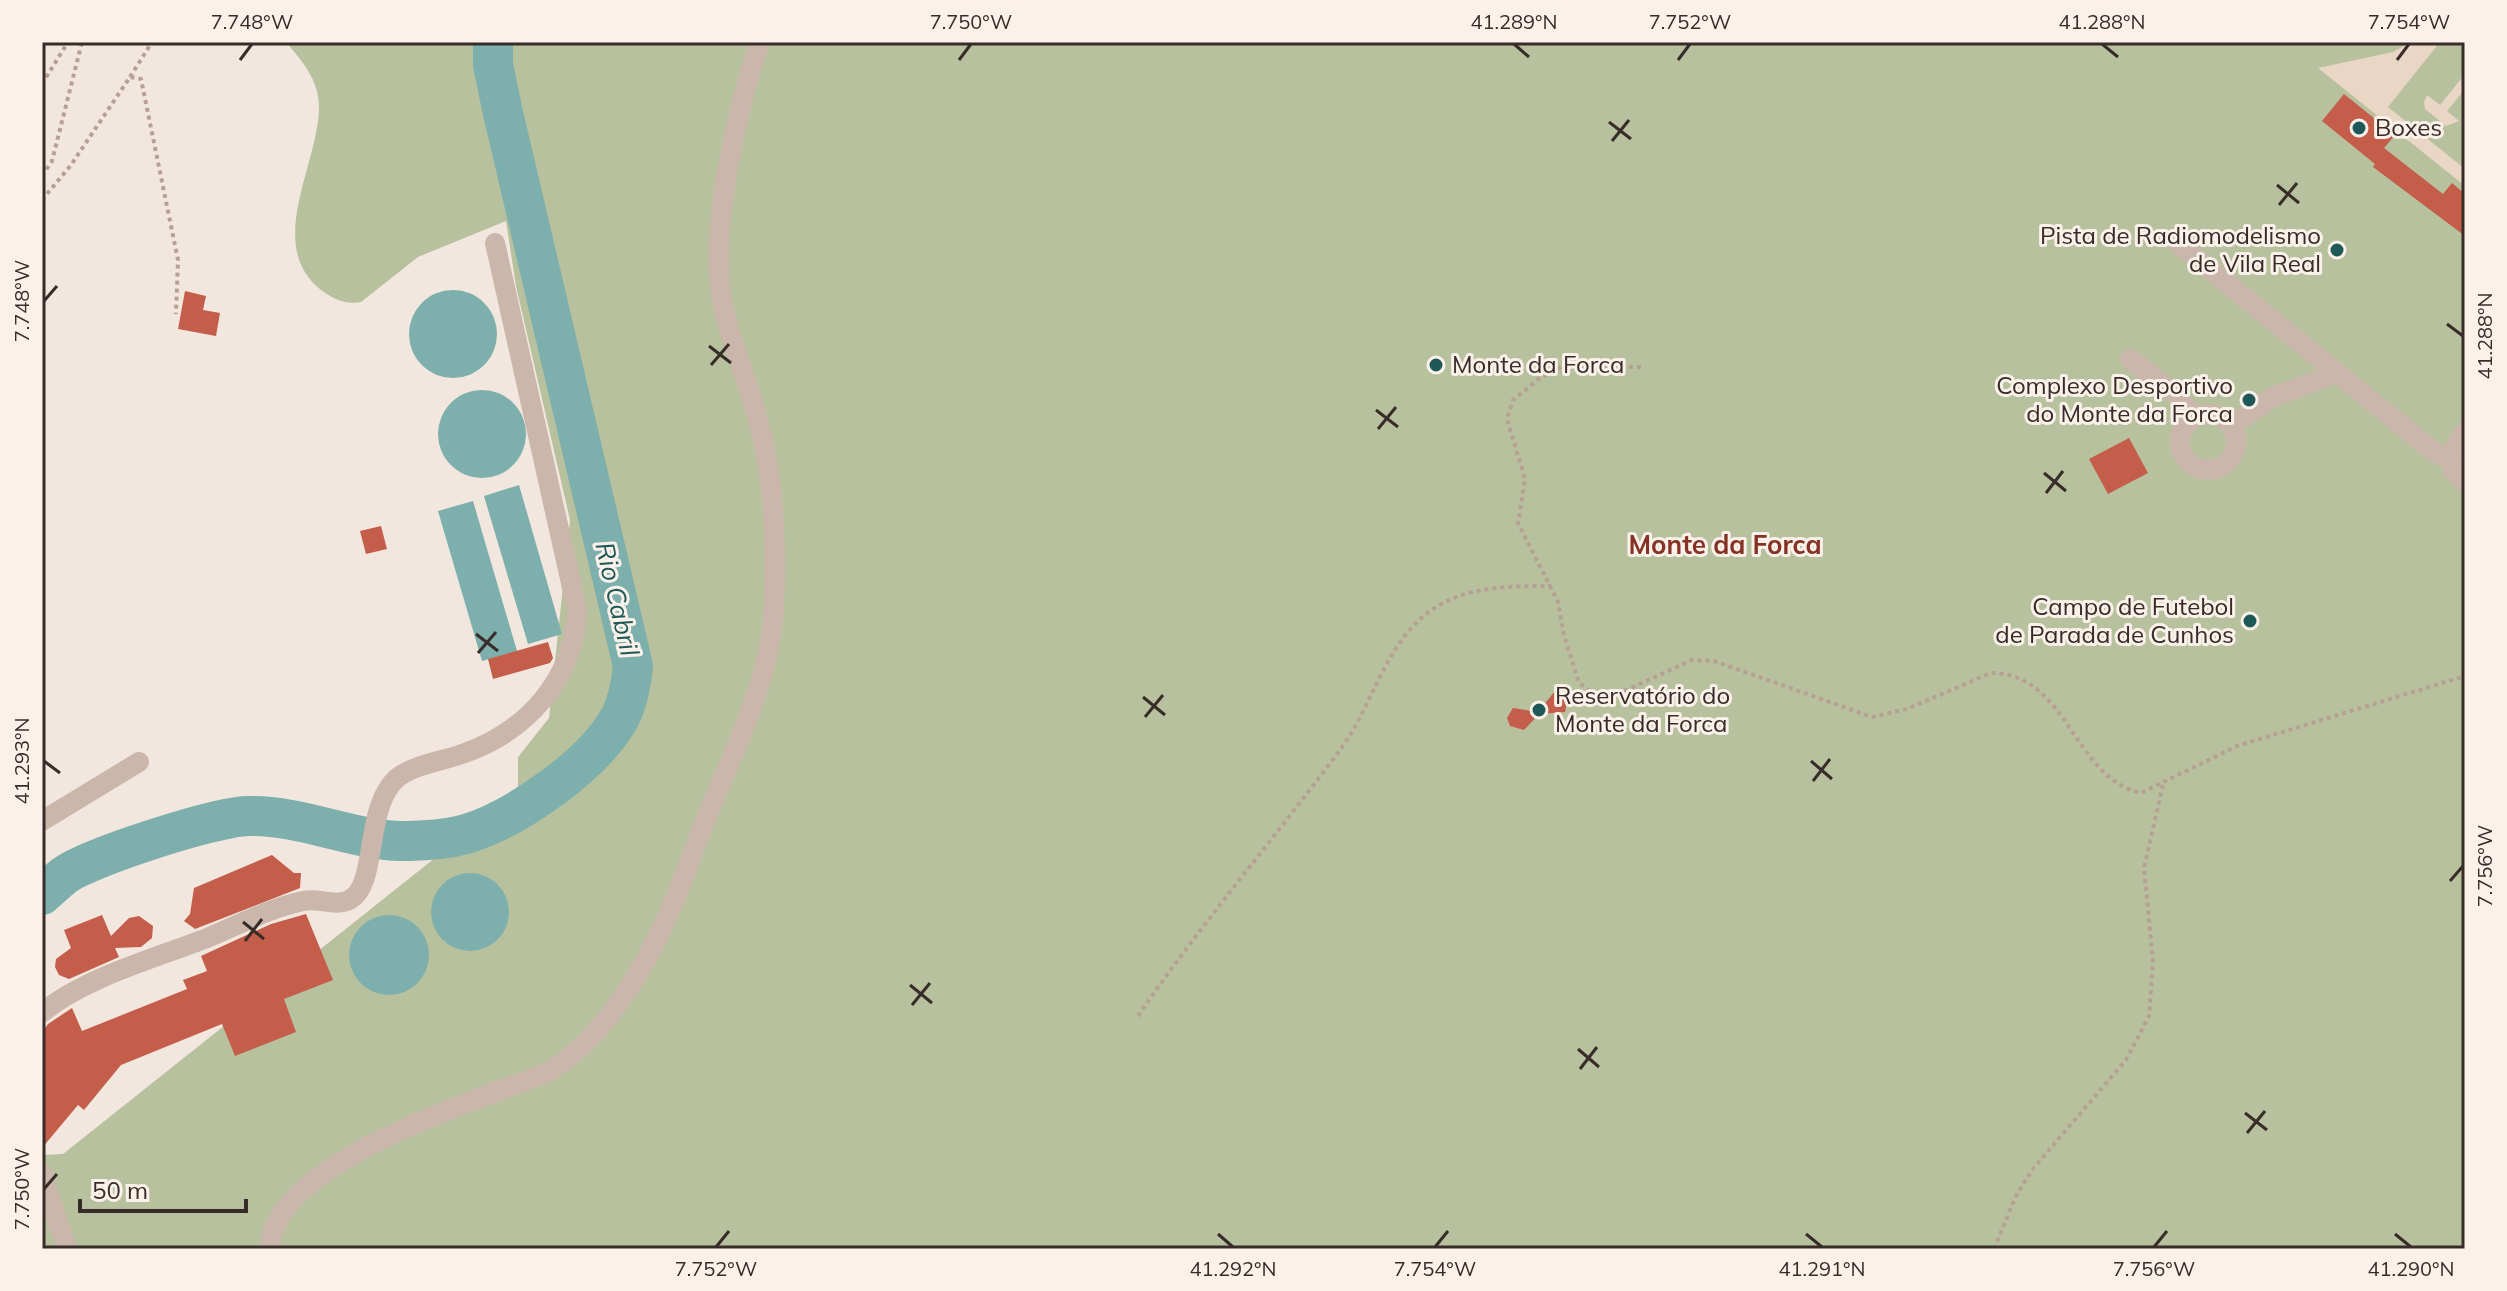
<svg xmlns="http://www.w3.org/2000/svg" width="2507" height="1291" viewBox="0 0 2507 1291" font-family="Mulish,sans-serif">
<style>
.green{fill:#b8c19e}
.plaza{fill:#ead6c5}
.water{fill:#7dafac}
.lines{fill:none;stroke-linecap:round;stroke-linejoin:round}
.river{stroke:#7dafac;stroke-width:40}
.building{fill:#c45d4a}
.path{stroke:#b6a094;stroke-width:4;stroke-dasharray:4 4;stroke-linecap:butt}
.minor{stroke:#cab6aa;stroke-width:20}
.ticks{fill:none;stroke:#382c29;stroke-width:3}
.poi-dot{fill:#1f5957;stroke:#faf1ea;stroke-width:3}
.labels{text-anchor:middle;stroke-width:6;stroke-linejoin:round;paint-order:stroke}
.poi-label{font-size:24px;fill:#382c29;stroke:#faf1ea;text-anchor:start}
.neighbourhood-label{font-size:26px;font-weight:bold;fill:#853224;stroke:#faf1ea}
.water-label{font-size:26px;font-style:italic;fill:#1f5957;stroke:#faf1ea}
.neatline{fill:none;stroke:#382c29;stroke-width:3}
.ticks-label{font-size:20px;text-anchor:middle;fill:#382c29}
</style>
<rect width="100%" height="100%" fill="#f2e7de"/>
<!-- green -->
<path class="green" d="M286,42H2465V1249H42V1155L63,1154L518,792V757L549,718L570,520L516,286L506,221L418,257L361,302C346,305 333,299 321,290C264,245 319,164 319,107C319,80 302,61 286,42Z"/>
<!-- plaza -->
<path class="plaza" d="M2411,42H2440L2388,107L2465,169V186L2318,68L2393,52Z
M2465,74V89L2447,111L2459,121L2446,126L2425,109L2424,102L2427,95L2440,105Z"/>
<!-- water -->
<path class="water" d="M409 334a44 44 0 1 1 88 0a44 44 0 1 1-88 0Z
M438 434a44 44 0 1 1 88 0a44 44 0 1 1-88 0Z
M519,485L562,634L528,644L484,496Z
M473,501L517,651L482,661L438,511Z
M431 912a39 39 0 1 1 78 0a39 39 0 1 1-78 0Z
M349 955a40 40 0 1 1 80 0a40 40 0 1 1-80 0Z"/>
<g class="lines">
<!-- river -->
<path class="river" d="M42,895C49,889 57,881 65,875C90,857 217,816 249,816C300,815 349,839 399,841C421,841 445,840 466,834C516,819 593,765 619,719C628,703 631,684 633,666L503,113L493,65V42"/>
</g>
<!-- building -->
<path class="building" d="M2344,94L2395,135L2384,148L2443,194L2452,183L2465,194V236L2373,167L2375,164L2322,121Z
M185,291L206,296L203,310L220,313L216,336L178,329Z
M2129,438L2148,473L2108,494L2089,459Z
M381,526L387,549L366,554L360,531Z
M548,642L553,658L550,663L493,679L488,659Z
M1555,691L1568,698L1565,712L1539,714L1524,730L1510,726L1507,718L1513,708L1538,712Z
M272,855L294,873H301L300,888L195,929L184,921L190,914L194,888Z
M306,914L333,980L284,999L296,1032L235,1056L222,1024L121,1065L84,1110L78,1105L42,1148V1032L48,1024L72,1008L82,1031L187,989L183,980L207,971L201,956L271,924Z
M102,915L111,936L129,918L139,916L153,926L152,938L141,947L115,948L119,957L69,979L59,975L55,967L56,959L71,948L64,930Z"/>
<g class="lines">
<!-- path -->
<path class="path" d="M130,77L152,42
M42,84L68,42
M42,176L52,161L82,42
M42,200L71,165L130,77L141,79L178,260L176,314
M1641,367L1563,366L1540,378L1513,400L1507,419L1525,479L1518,523L1558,602L1564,635L1579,683L1596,695L1618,694L1692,660L1714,661L1872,717L1907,709L1991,673C2068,673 2073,778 2141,793L2237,746L2465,676
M1138,1016C1201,924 1274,839 1340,750C1373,706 1385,641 1433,609C1466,586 1512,586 1551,586
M1994,1249L2016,1196L2032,1170L2126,1060L2149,1016L2153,961L2144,868L2163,785"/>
<!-- minor -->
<path class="minor" d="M2174,240L2433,451L2450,460
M2130,359L2175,393L2194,417
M2180 442a28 28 0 1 1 56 0a28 28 0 1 1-56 0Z
M2231,426L2273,397L2337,373
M2465,432L2450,455L2453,471L2465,482
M42,821L139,762
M42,1013C83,978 156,958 207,938C238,925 270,908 303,901C319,897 335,908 351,899C378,883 364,807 397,778C415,764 444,761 465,753C528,730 574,679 577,610L495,243
M42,1174L67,1249
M270,1249C271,1163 476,1101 544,1074C616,1035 664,932 691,858C719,776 770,695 774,606C777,546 774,479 758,420C747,376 725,331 720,286C713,218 737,107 760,42"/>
</g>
<!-- ticks -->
<path class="ticks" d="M1514,44L1529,57M2102,44L2118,57M240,60L252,44M959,60L971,44M1678,60L1690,44M2397,60L2409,44M1609,122L1631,139M1612,141L1629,120M2277,185L2299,203M2279,205L2297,183M44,301L57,286M2447,324L2463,336M709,346L731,363M711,365L729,344M1376,410L1398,427M1378,429L1396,407M2044,473L2066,491M2046,493L2063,471M476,634L498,651M478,653L496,632M1143,697L1165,715M1145,717L1163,695M44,761L60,773M1811,761L1832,779M1813,781L1830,759M2450,881L2463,866M243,922L264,939M245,941L262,919M910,985L932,1003M912,1005L930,983M1578,1049L1599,1067M1580,1069L1597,1047M2245,1113L2267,1130M2247,1133L2265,1111M44,1189L57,1174M1218,1234L1233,1247M1806,1234L1822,1247M2395,1234L2411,1247M716,1247L729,1231M1435,1247L1448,1231M2154,1247L2167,1231"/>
<!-- markers -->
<g class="poi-dot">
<circle cx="2359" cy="128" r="8"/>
<circle cx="2337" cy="250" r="8"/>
<circle cx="1436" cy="365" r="8"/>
<circle cx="2249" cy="400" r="8"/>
<circle cx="2250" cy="621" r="8"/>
<circle cx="1539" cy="710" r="8"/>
</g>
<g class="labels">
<!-- poi labels -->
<g class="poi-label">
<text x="2375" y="136">Boxes</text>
<text x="2321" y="244" text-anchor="end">Pista de Radiomodelismo<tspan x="2321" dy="28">de Vila Real</tspan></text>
<text x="1452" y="373">Monte da Forca</text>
<text x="2233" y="394" text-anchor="end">Complexo Desportivo<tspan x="2233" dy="28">do Monte da Forca</tspan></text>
<text x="2234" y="615" text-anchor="end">Campo de Futebol<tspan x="2234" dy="28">de Parada de Cunhos</tspan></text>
<text x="1555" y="704">Reservatório do<tspan x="1555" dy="28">Monte da Forca</tspan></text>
</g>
<!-- neighbourhood labels -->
<g class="neighbourhood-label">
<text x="1725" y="554">Monte da Forca</text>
</g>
<!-- water labels -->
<g class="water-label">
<text transform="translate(617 599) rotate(77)" y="9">Rio Cabril</text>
</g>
</g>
<!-- border -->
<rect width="2507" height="1291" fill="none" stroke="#faf1ea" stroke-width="88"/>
<!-- scale -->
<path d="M80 1199v12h166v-12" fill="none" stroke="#382c29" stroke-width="4"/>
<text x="92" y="1199" font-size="24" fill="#382c29" stroke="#faf1ea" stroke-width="6" paint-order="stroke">50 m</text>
<rect x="44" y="44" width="2419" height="1203" class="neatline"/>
<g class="ticks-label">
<text x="252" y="29">7.748°W</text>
<text x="971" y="29">7.750°W</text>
<text x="1514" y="29">41.289°N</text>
<text x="1690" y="29">7.752°W</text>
<text x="2102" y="29">41.288°N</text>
<text x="2409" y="29">7.754°W</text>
<text transform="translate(22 301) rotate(-90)" y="7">7.748°W</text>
<text transform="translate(2485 336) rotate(-90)" y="7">41.288°N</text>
<text transform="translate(22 761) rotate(-90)" y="7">41.293°N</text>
<text transform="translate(2485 866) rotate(-90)" y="7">7.756°W</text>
<text transform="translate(22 1189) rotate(-90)" y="7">7.750°W</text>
<text x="716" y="1276">7.752°W</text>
<text x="1233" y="1276">41.292°N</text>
<text x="1435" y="1276">7.754°W</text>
<text x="1822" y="1276">41.291°N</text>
<text x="2154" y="1276">7.756°W</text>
<text x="2411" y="1276">41.290°N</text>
</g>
</svg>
